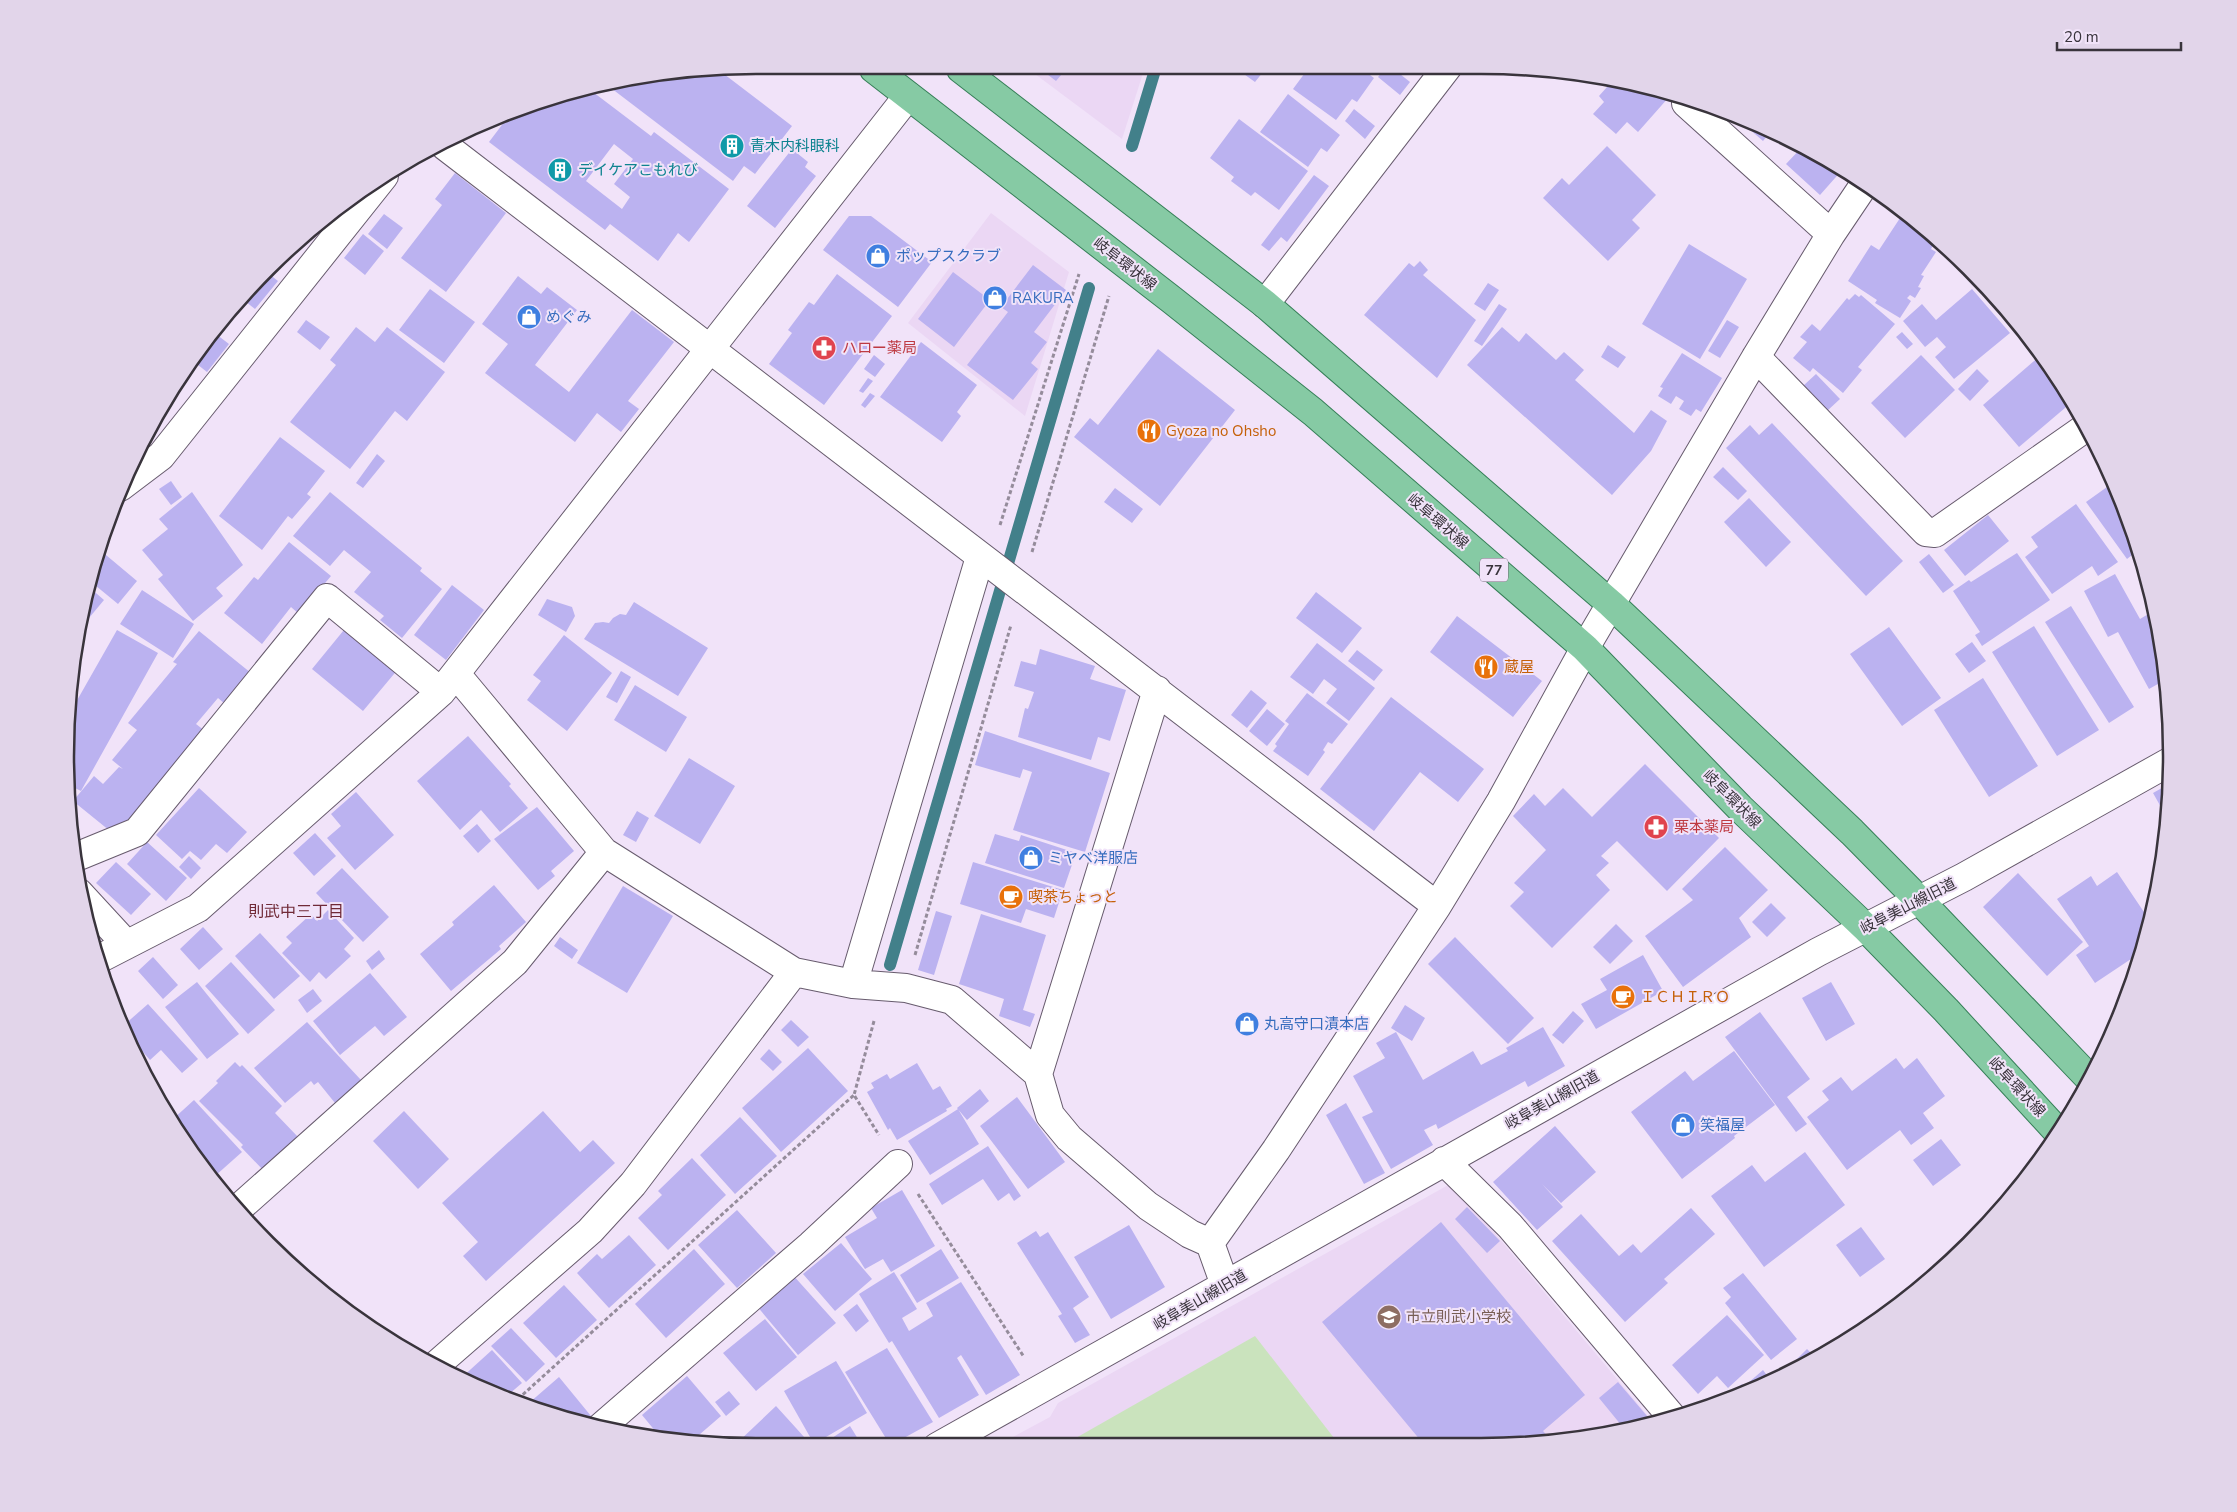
<svg xmlns="http://www.w3.org/2000/svg" width="2237" height="1512" viewBox="0 0 2237 1512" font-family="'Nunito Sans','Noto Sans JP',sans-serif">
<style>
.built{fill:#ebd7f4}
.green{fill:#cae3bd}
.lines{fill:none;stroke-linecap:round;stroke-linejoin:round}
.stream{stroke:#42808a;stroke-width:12}
.building{fill:#bbb2f0;fill-rule:evenodd}
.minor-casing{stroke:#675b6d;stroke-width:30}
.major-casing{stroke:#367f58;stroke-width:30}
.path{stroke:#958c9b;stroke-width:3;stroke-dasharray:4 2.5;stroke-linecap:butt}
.minor{stroke:#fff;stroke-width:28}
.major{stroke:#86caa4;stroke-width:28}
.labels{text-anchor:middle;stroke-width:4;stroke-linejoin:round;paint-order:stroke}
.shield{fill:#f1e3f9;stroke:#706875;stroke-width:1}
.shield-label{font-size:14px;font-weight:bold;fill:#39343c}
.culture-label{font-size:15px;fill:#0d838f;stroke:#f1e3f9;text-anchor:start}
.shop-label{font-size:15px;fill:#366cbe;stroke:#f1e3f9;text-anchor:start}
.street-label{font-size:15px;fill:#39343c;stroke:#f1e3f9}
.health-label{font-size:15px;fill:#be3a42;stroke:#f1e3f9;text-anchor:start}
.food-label{font-size:15px;fill:#c56008;stroke:#f1e3f9;text-anchor:start}
.education-label{font-size:15px;fill:#785e54;stroke:#f1e3f9;text-anchor:start}
.neighbourhood-label{font-size:16px;fill:#702a37;stroke:#f1e3f9}
.rim{fill:none;stroke:#39343c;stroke-width:2.5}
</style>
<rect width="100%" height="100%" fill="#f1e3f9"/>
<!-- built -->
<path class="built" d="M1145,67L1122,139L1027,68Z
M991,213L1069,272L1025,416L908,323Z
M1450,1184L1493,1231L1653,1422L1616,1434L1481,1447H994L1050,1417L1058,1403Z"/>
<!-- green -->
<path class="green" d="M1255,1336L1341,1447H1060Z"/>
<g class="lines">
<!-- stream -->
<path class="stream" d="M1132,146L1156,67
M890,965L1089,288"/>
</g>
<!-- building -->
<path class="building" d="M1310,66H1358L1374,78L1357,102L1352,99L1336,120L1293,89Z
M1387,66H1390L1410,82L1400,95L1378,77Z
M1234,67H1267L1255,82Z
M1039,68H1067L1056,81Z
M666,71H720L792,126L755,174L744,166L733,181L607,85Z
M1615,78L1669,97L1638,132L1627,122L1616,134L1593,114L1604,102L1599,96Z
M589,89L651,136L654,132L729,189L689,242L678,233L658,261L610,224L605,230L489,142L511,113L534,102ZM614,144L633,159L614,184L630,197L622,209L586,181Z
M1288,94L1340,135L1327,152L1321,148L1308,167L1260,132Z
M1354,109L1375,126L1365,139L1345,121Z
M1239,119L1308,171L1279,210L1255,192L1251,196L1231,181L1234,177L1210,158Z
M1739,120L1771,131L1763,141Z
M1607,146L1656,195L1632,220L1640,228L1608,261L1543,198L1562,178L1569,185Z
M1803,146L1843,169L1820,195L1786,164Z
M792,149L808,162L805,167L816,176L775,228L747,206Z
M455,173L506,213L446,292L401,258L442,205L435,199Z
M1314,175L1329,186L1287,242L1281,237L1269,251L1261,245Z
M384,214L403,228L387,249L368,234Z
M1902,215L1936,240L1931,249L1936,252L1921,275L1924,276L1918,287L1921,288L1915,298L1910,295L1907,298L1911,301L1900,318L1875,303L1877,300L1848,281L1871,245L1879,250Z
M849,216H871L932,262L898,307L823,250Z
M363,234L384,251L365,275L344,258Z
M1689,244L1747,279L1700,359L1642,324Z
M1420,261L1428,270L1423,275L1476,320L1437,378L1364,315L1409,263L1414,267Z
M1033,265L1066,290L1034,332L1047,342L1031,363L1038,369L1013,400L967,365L1008,312L1001,307Z
M265,271L278,281L255,309L241,298Z
M953,272L990,300L954,347L918,319Z
M837,274L892,316L824,405L769,364L792,333L788,330L809,302L814,305Z
M518,276L541,294L547,287L577,310L535,365L569,392L632,310L674,342L628,401L639,409L621,432L597,413L575,442L485,373L508,344L482,324Z
M1488,283L1499,290L1485,311L1474,304Z
M430,289L475,322L444,363L399,330Z
M1972,289L2010,333L1954,379L1935,357L1946,347L1937,337L1925,347L1903,321L1922,304L1936,320Z
M1855,294L1859,297L1861,295L1895,324L1858,367L1862,370L1843,393L1813,368L1810,372L1793,358L1807,342L1800,337L1812,324L1820,331L1847,298L1849,300Z
M1499,304L1507,309L1482,346L1474,341Z
M306,320L330,337L320,350L297,332Z
M1727,320L1739,327L1720,358L1708,351Z
M356,327L375,342L387,327L445,372L407,421L395,411L350,469L290,422L336,365L330,360Z
M1502,327L1519,342L1526,333L1556,360L1564,352L1584,370L1575,380L1634,433L1651,410L1667,421L1651,451L1612,495L1467,365Z
M212,331L229,344L207,372L193,361Z
M1902,332L1913,344L1907,349L1896,337Z
M921,342L977,385L957,412L961,416L942,442L880,397Z
M1608,345L1626,357L1618,368L1601,357Z
M1158,349L1235,410L1160,506L1074,437L1090,418L1098,425Z
M1682,353L1722,378L1701,412L1696,409L1691,416L1679,409L1684,401L1676,396L1671,404L1658,396L1663,388L1660,387Z
M874,355L885,364L875,377L864,369Z
M1921,355L1955,390L1905,438L1871,403Z
M2041,355L2055,372L2072,402L2019,447L1983,405Z
M1977,369L1989,381L1970,401L1958,389Z
M1816,374L1840,399L1827,411L1803,386Z
M868,378L873,381L863,393L859,391Z
M870,393L875,396L865,408L861,405Z
M1772,423L1903,561L1866,596L1726,448L1750,425L1759,435Z
M280,437L325,471L307,494L311,497L292,519L288,516L262,550L219,516Z
M377,454L385,461L363,488L356,483Z
M1723,467L1747,491L1738,500L1713,477Z
M171,481L182,497L171,505L159,489Z
M2114,482L2119,491L2137,551L2127,559L2086,502Z
M1115,488L1143,509L1132,523L1104,502Z
M192,492L243,565L216,588L223,596L193,621L158,579L163,575L142,550L168,529L159,519Z
M330,492L422,568L420,571L442,589L402,638L380,620L384,616L354,592L371,572L344,550L330,566L293,536Z
M1749,498L1791,542L1766,567L1724,522Z
M2076,504L2118,562L2098,576L2092,566L2052,594L2025,557L2038,547L2031,537Z
M1988,515L2009,541L1965,576L1944,550Z
M289,542L331,576L299,614L291,607L262,644L224,613L254,577L258,580Z
M100,550L137,581L118,604L90,581Z
M2017,553L2050,600L1982,646L1975,635L1980,632L1953,591L1969,580L1971,582Z
M1929,554L1954,585L1943,593L1919,562Z
M2115,574L2140,619L2155,610L2159,621L2165,680L2149,689L2118,632L2108,637L2084,591Z
M452,585L484,610L446,660L414,635Z
M89,587L104,600L84,624L79,619Z
M142,590L194,624L173,658L120,624Z
M1316,592L1362,628L1342,653L1296,618Z
M547,599L572,607L575,616L566,632L538,615Z
M634,602L708,648L678,696L584,639L595,623L603,622L609,623L613,618L620,614L626,615Z
M2071,606L2134,707L2109,723L2045,622Z
M1457,616L1542,681L1513,717L1430,652Z
M348,625L399,668L363,711L312,669Z
M2034,626L2099,730L2057,756L1992,652Z
M1889,627L1941,698L1902,726L1850,654Z
M117,630L158,653L81,791L71,786L67,718Z
M199,631L251,673L225,704L218,698L196,724L205,731L129,822L110,831L73,801L94,776L103,784L119,767L123,769L112,760L137,730L128,723L177,664L173,662Z
M77,633L84,640L74,651Z
M564,635L612,673L567,731L527,700L541,681L533,675Z
M1972,642L1986,661L1969,673L1955,654Z
M1317,643L1375,688L1349,721L1326,703L1337,689L1324,679L1313,694L1290,677Z
M1040,649L1095,666L1090,679L1126,690L1110,741L1098,737L1091,760L1018,737L1025,708L1028,709L1034,692L1014,686L1021,661L1036,665Z
M1357,650L1383,670L1374,681L1348,661Z
M621,671L631,677L617,703L606,697Z
M1983,678L2038,766L1989,797L1934,710Z
M635,685L687,717L666,752L614,720Z
M1251,690L1267,703L1247,728L1231,715Z
M1307,693L1348,724L1332,744L1328,742L1323,750L1325,752L1308,776L1273,751L1277,746L1275,744L1289,724L1285,721Z
M1391,697L1484,769L1458,802L1420,772L1374,831L1320,789Z
M1267,709L1285,724L1267,746L1249,731Z
M985,731L1110,773L1085,852L1013,830L1032,772L1023,769L1020,778L975,765Z
M468,736L511,784L509,786L528,808L500,832L481,810L460,830L417,781Z
M689,758L735,786L700,844L654,816Z
M1645,764L1719,838L1667,891L1617,841L1601,856L1609,863L1596,875L1610,890L1552,948L1510,906L1524,892L1514,883L1546,850L1513,816L1534,794L1545,806L1563,788L1592,817Z
M2169,784L2166,816L2153,793Z
M199,788L247,832L227,853L216,844L201,860L190,851L182,859L156,835Z
M356,792L394,835L355,870L327,838L341,826L331,814Z
M537,807L574,851L551,871L555,876L538,890L494,839Z
M637,811L649,818L636,842L623,835Z
M477,824L491,841L478,853L463,836Z
M315,833L336,856L314,876L293,853Z
M995,834L1019,841L1021,835L1076,853L1064,888L985,863Z
M147,842L187,878L166,901L127,864Z
M1725,847L1768,890L1739,918L1751,937L1683,987L1645,936L1693,900L1682,889Z
M189,856L201,868L191,879L179,867Z
M116,862L151,894L131,915L96,883Z
M973,862L1063,890L1054,918L1026,909L1021,923L960,904Z
M342,868L389,917L363,942L316,893Z
M2117,872L2150,921L2140,953L2095,983L2076,955L2089,946L2057,899L2091,876L2097,886Z
M2018,873L2083,942L2047,976L1983,907Z
M494,885L526,922L499,946L501,949L451,991L420,954L454,925L452,922Z
M623,886L673,916L627,993L577,963Z
M1771,903L1786,918L1767,937L1752,922Z
M328,910L354,938L344,949L351,956L326,979L319,972L310,982L282,953L292,943L286,937L311,914L317,921Z
M936,911L952,916L934,975L918,970Z
M981,914L1046,935L1023,1010L1035,1014L1030,1027L999,1016L1004,999L959,984Z
M1616,924L1633,941L1610,964L1593,947Z
M203,927L223,949L199,970L180,949Z
M260,933L300,976L274,999L235,956Z
M560,937L578,950L572,959L554,946Z
M1455,937L1534,1018L1508,1044L1428,964Z
M379,950L385,959L372,970L366,961Z
M1643,955L1663,991L1596,1029L1581,1004L1607,990L1600,979Z
M153,957L178,985L163,999L138,971Z
M2138,958L2134,971L2130,963Z
M231,962L275,1010L248,1034L205,986Z
M370,973L407,1017L384,1036L375,1026L340,1055L313,1021Z
M197,982L239,1034L207,1059L165,1007Z
M1831,982L1855,1024L1826,1041L1802,998Z
M313,989L322,1001L307,1013L298,1000Z
M148,1004L198,1059L182,1073L161,1050L150,1060L128,1035L123,1026Z
M1405,1005L1425,1018L1412,1041L1391,1028Z
M1573,1011L1584,1021L1563,1044L1552,1035Z
M1760,1012L1810,1079L1787,1097L1807,1124L1796,1132L1725,1037Z
M791,1020L809,1037L798,1047L781,1030Z
M307,1022L361,1080L335,1103L318,1082L314,1085L311,1081L285,1103L254,1068Z
M1543,1027L1565,1066L1528,1087L1525,1081L1438,1129L1436,1124L1424,1130L1433,1145L1391,1169L1362,1117L1373,1112L1353,1076L1385,1058L1376,1043L1396,1032L1423,1080L1473,1051L1481,1065L1508,1051L1506,1048Z
M808,1048L848,1091L781,1152L742,1108Z
M769,1049L782,1062L773,1071L760,1059Z
M1734,1051L1775,1105L1734,1136L1735,1138L1682,1179L1631,1112L1685,1071L1693,1081Z
M1896,1058L1904,1069L1917,1058L1945,1096L1923,1113L1934,1128L1911,1145L1900,1130L1847,1170L1807,1117L1829,1100L1822,1091L1841,1077L1852,1091Z
M235,1062L240,1067L242,1065L282,1106L275,1113L298,1137L264,1171L241,1147L243,1145L199,1101L218,1083L216,1081Z
M917,1063L933,1090L940,1086L952,1106L946,1109L947,1111L897,1140L890,1128L888,1130L867,1092L874,1088L871,1083L887,1074L890,1079Z
M980,1089L989,1101L967,1120L957,1108Z
M1017,1097L1065,1162L1028,1189L980,1126Z
M194,1100L242,1152L215,1176L172,1120Z
M1346,1103L1385,1173L1364,1184L1326,1115Z
M958,1109L979,1144L930,1175L908,1141Z
M404,1111L449,1159L418,1189L373,1141Z
M543,1111L580,1152L593,1140L615,1163L486,1281L463,1256L478,1242L442,1203Z
M740,1117L777,1156L735,1194L700,1155Z
M1555,1126L1596,1172L1561,1203L1542,1184L1563,1207L1537,1230L1493,1182Z
M1941,1139L1961,1165L1933,1186L1913,1160Z
M988,1146L1021,1196L1014,1201L1009,1193L998,1201L983,1179L942,1205L929,1184Z
M1805,1152L1845,1205L1764,1267L1711,1196L1752,1165L1765,1182Z
M692,1158L726,1195L668,1250L638,1218L662,1195L658,1191Z
M902,1190L935,1246L891,1272L883,1259L865,1269L845,1237L877,1218L871,1208Z
M1467,1207L1500,1241L1487,1253L1455,1219Z
M1691,1208L1715,1234L1664,1279L1668,1283L1625,1322L1552,1241L1581,1214L1619,1256L1633,1244L1641,1253Z
M737,1210L776,1253L737,1288L698,1245Z
M1441,1222L1585,1395L1543,1431L1551,1440L1481,1447H1426L1322,1322Z
M1129,1225L1165,1287L1111,1319L1074,1257Z
M1861,1227L1885,1259L1860,1277L1836,1245Z
M1036,1231L1040,1237L1048,1232L1089,1297L1073,1308L1090,1335L1075,1343L1058,1316L1062,1314L1017,1243Z
M629,1235L656,1265L609,1308L577,1273L597,1254L602,1259Z
M841,1243L872,1279L835,1311L803,1274Z
M694,1249L725,1284L666,1338L635,1304Z
M941,1249L959,1278L917,1303L900,1275Z
M894,1272L917,1309L902,1318L909,1331L933,1316L926,1303L961,1282L1020,1375L986,1395L961,1355L957,1358L979,1395L939,1418L892,1341L889,1343L859,1294Z
M1743,1273L1797,1339L1771,1360L1725,1303L1731,1297L1723,1288Z
M792,1274L836,1323L798,1355L756,1305Z
M564,1285L597,1320L556,1358L523,1323Z
M857,1304L869,1321L856,1332L843,1315Z
M1727,1315L1764,1355L1728,1388L1717,1376L1698,1394L1672,1365Z
M765,1319L797,1357L756,1391L723,1353Z
M511,1328L545,1364L526,1382L491,1346Z
M887,1348L933,1422L893,1444L890,1438L887,1440L845,1372Z
M1807,1349L1815,1357L1780,1376Z
M492,1350L522,1383L508,1395L460,1379Z
M836,1361L867,1413L814,1444L784,1391Z
M1763,1370L1771,1381L1754,1390L1748,1383Z
M687,1376L721,1416L692,1441L661,1438L642,1415Z
M559,1377L591,1416L585,1421L529,1403Z
M1618,1382L1653,1423L1626,1431L1599,1398Z
M1742,1384L1750,1392L1722,1402Z
M729,1391L740,1404L726,1416L715,1402Z
M776,1406L796,1428L813,1447H756L739,1445L737,1443Z
M850,1426L863,1447H821L820,1446Z"/>
<g class="lines">
<defs>
<path id="minor" d="M1686,103L1831,234
M445,146L1437,906
M1265,304L1449,65
M1756,357L1926,532L1935,533L2085,428
M120,487L161,456L384,176
M76,857L137,832L327,598L441,692
M79,893L126,944
M97,960L198,908L441,692L908,96
M794,972L853,984L906,988L952,1000L1038,1074L1157,690
M853,984L980,557
M1038,1074L1050,1115L1069,1138L1148,1206L1190,1234L1210,1243
M1444,1161L1510,1226L1672,1417
M239,1208L515,962L604,852
M1225,1285L1210,1243L1276,1150L1437,906L1501,801L1585,648L1756,357L1831,234L1866,182
M435,1366L590,1231L633,1184L794,972L604,852L456,674
M601,1427L811,1245L898,1164
M937,1447L1818,952L1964,877L2171,761"/>
<path id="major" d="M874,69L1172,300L1313,412L1585,648L1740,808L1865,927L1946,1010L2059,1133
M961,69L1265,304L1611,604L1852,832L1919,900L2089,1078"/>
</defs>
<!-- minor casing -->
<use href="#minor" class="minor-casing"/>
<!-- major casing -->
<use href="#major" class="major-casing"/>
<!-- path -->
<path class="path" d="M1000,525L1079,274
M1032,552L1109,296
M915,955L1011,625
M874,1021L854,1095L879,1135
M918,1194L1024,1357
M518,1399L854,1095"/>
<!-- minor -->
<use href="#minor" class="minor"/>
<!-- major -->
<use href="#major" class="major"/>
</g>
<!-- icons -->
<defs>
<symbol id="building-disc" viewBox="-11 -11 22 22"><circle r="9.5" fill="#0f9aa8" stroke="#f1e3f9"/><path d="M-4-6H4V6H1V3H-1V6H-4ZM-2.5-4.3h1.7v1.8h-1.7ZM.8-4.3h1.7v1.8H.8ZM-2.5-1h1.7V.8h-1.7ZM.8-1h1.7V.8H.8Z" fill="#fff"/></symbol>
<symbol id="shop-disc" viewBox="-11 -11 22 22"><circle r="9.5" fill="#3f7fe0" stroke="#f1e3f9"/><path d="M-5-2.5h2.3a2.7 3.5 0 0 1 5.4 0H5L5.5 6h-11ZM-1.5-2.5h3a1.5 2.3 0 0 0-3 0Z" fill="#fff"/></symbol>
<symbol id="pharmacy-disc" viewBox="-11 -11 22 22"><circle r="9.5" fill="#e0444e" stroke="#f1e3f9"/><path d="M-2-6h4v4h4v4h-4v4h-4v-4h-4v-4h4Z" fill="#fff"/></symbol>
<symbol id="restaurant-disc" viewBox="-11 -11 22 22"><circle r="9.5" fill="#e8710a" stroke="#f1e3f9"/><path d="M-5-6h1v4h1v-4h1v4h1v-4h1v5L-1.5 .5V6h-2V.5L-5-1ZM5-6V6H3V1.5H1.5Q1.5-4 5-6Z" fill="#fff"/></symbol>
<symbol id="cafe-disc" viewBox="-11 -11 22 22"><circle r="9.5" fill="#e8710a" stroke="#f1e3f9"/><path d="M-5.5-4.5H6V0H3Q3 3.5 0 3.5H-2.5Q-5.5 3.5-5.5 0ZM3-3.2v2h1.7v-2ZM-6 4.5H4V6H-6Z" fill="#fff"/></symbol>
<symbol id="school-disc" viewBox="-11 -11 22 22"><circle r="9.5" fill="#8d6e63" stroke="#f1e3f9"/><path d="M0-5L7-2L0 1L-7-2ZM-4 1L0 2.5L4 1V4Q0 6-4 4Z" fill="#fff"/></symbol>
</defs>
<g fill-rule="evenodd">
<use href="#building-disc" x="718" y="132" width="28" height="28"/>
<use href="#building-disc" x="546" y="156" width="28" height="28"/>
<use href="#shop-disc" x="864" y="242" width="28" height="28"/>
<use href="#shop-disc" x="981" y="284" width="28" height="28"/>
<use href="#shop-disc" x="515" y="303" width="28" height="28"/>
<use href="#pharmacy-disc" x="810" y="334" width="28" height="28"/>
<use href="#restaurant-disc" x="1135" y="417" width="28" height="28"/>
<use href="#restaurant-disc" x="1472" y="653" width="28" height="28"/>
<use href="#pharmacy-disc" x="1642" y="813" width="28" height="28"/>
<use href="#shop-disc" x="1017" y="844" width="28" height="28"/>
<use href="#cafe-disc" x="997" y="883" width="28" height="28"/>
<use href="#cafe-disc" x="1609" y="983" width="28" height="28"/>
<use href="#shop-disc" x="1233" y="1010" width="28" height="28"/>
<use href="#shop-disc" x="1669" y="1111" width="28" height="28"/>
<use href="#school-disc" x="1375" y="1303" width="28" height="28"/>
</g>
<g class="labels">
<!-- shield labels -->
<rect class="shield" x="1480" y="558.5" width="28" height="23" rx="4"/>
<g class="shield-label">
<text x="1494" y="575">77</text>
</g>
<!-- culture labels -->
<g class="culture-label">
<text x="750" y="151">青木内科眼科</text>
<text x="578" y="175">デイケアこもれび</text>
</g>
<!-- shop labels -->
<g class="shop-label">
<text x="896" y="261">ポップスクラブ</text>
<text x="1012" y="303">RAKURA</text>
<text x="546" y="322">めぐみ</text>
<text x="1048" y="863">ミヤベ洋服店</text>
<text x="1264" y="1029">丸高守口漬本店</text>
<text x="1700" y="1130">笑福屋</text>
</g>
<!-- street labels -->
<g class="street-label">
<text transform="translate(1125 264) rotate(38)" y="5">岐阜環状線</text>
<text transform="translate(1438 521) rotate(41)" y="5">岐阜環状線</text>
<text transform="translate(1732 799) rotate(45)" y="5">岐阜環状線</text>
<text transform="translate(1908 906) rotate(-27)" y="5">岐阜美山線旧道</text>
<text transform="translate(2017 1087) rotate(47)" y="5">岐阜環状線</text>
<text transform="translate(1552 1100) rotate(-29)" y="5">岐阜美山線旧道</text>
<text transform="translate(1200 1300) rotate(-30)" y="5">岐阜美山線旧道</text>
</g>
<!-- health labels -->
<g class="health-label">
<text x="842" y="353">ハロー薬局</text>
<text x="1674" y="832">栗本薬局</text>
</g>
<!-- food labels -->
<g class="food-label">
<text x="1166" y="436">Gyoza no Ohsho</text>
<text x="1504" y="672">蔵屋</text>
<text x="1028" y="902">喫茶ちょっと</text>
<text x="1640" y="1002">ＩＣＨＩＲＯ</text>
</g>
<!-- education labels -->
<g class="education-label">
<text x="1406" y="1322">市立則武小学校</text>
</g>
<!-- neighbourhood labels -->
<g class="neighbourhood-label">
<text x="296" y="917">則武中三丁目</text>
</g>
</g>
<!-- crop -->
<path d="M0 0H2237V1512H0ZM756 74H1481A682 682 0 0 1 2163 756V756A682 682 0 0 1 1481 1438H756A682 682 0 0 1 74 756V756A682 682 0 0 1 756 74Z" fill="#e2d5ea" fill-rule="evenodd"/>
<path class="rim" d="M756 74H1481A682 682 0 0 1 2163 756V756A682 682 0 0 1 1481 1438H756A682 682 0 0 1 74 756V756A682 682 0 0 1 756 74Z"/>
<!-- scale -->
<path d="M2057 42v8h124v-8" fill="none" stroke="#39343c" stroke-width="2.5"/>
<text x="2064" y="42" font-size="15" fill="#39343c" stroke="#f1e3f9" stroke-width="4" paint-order="stroke">20 m</text>
</svg>
